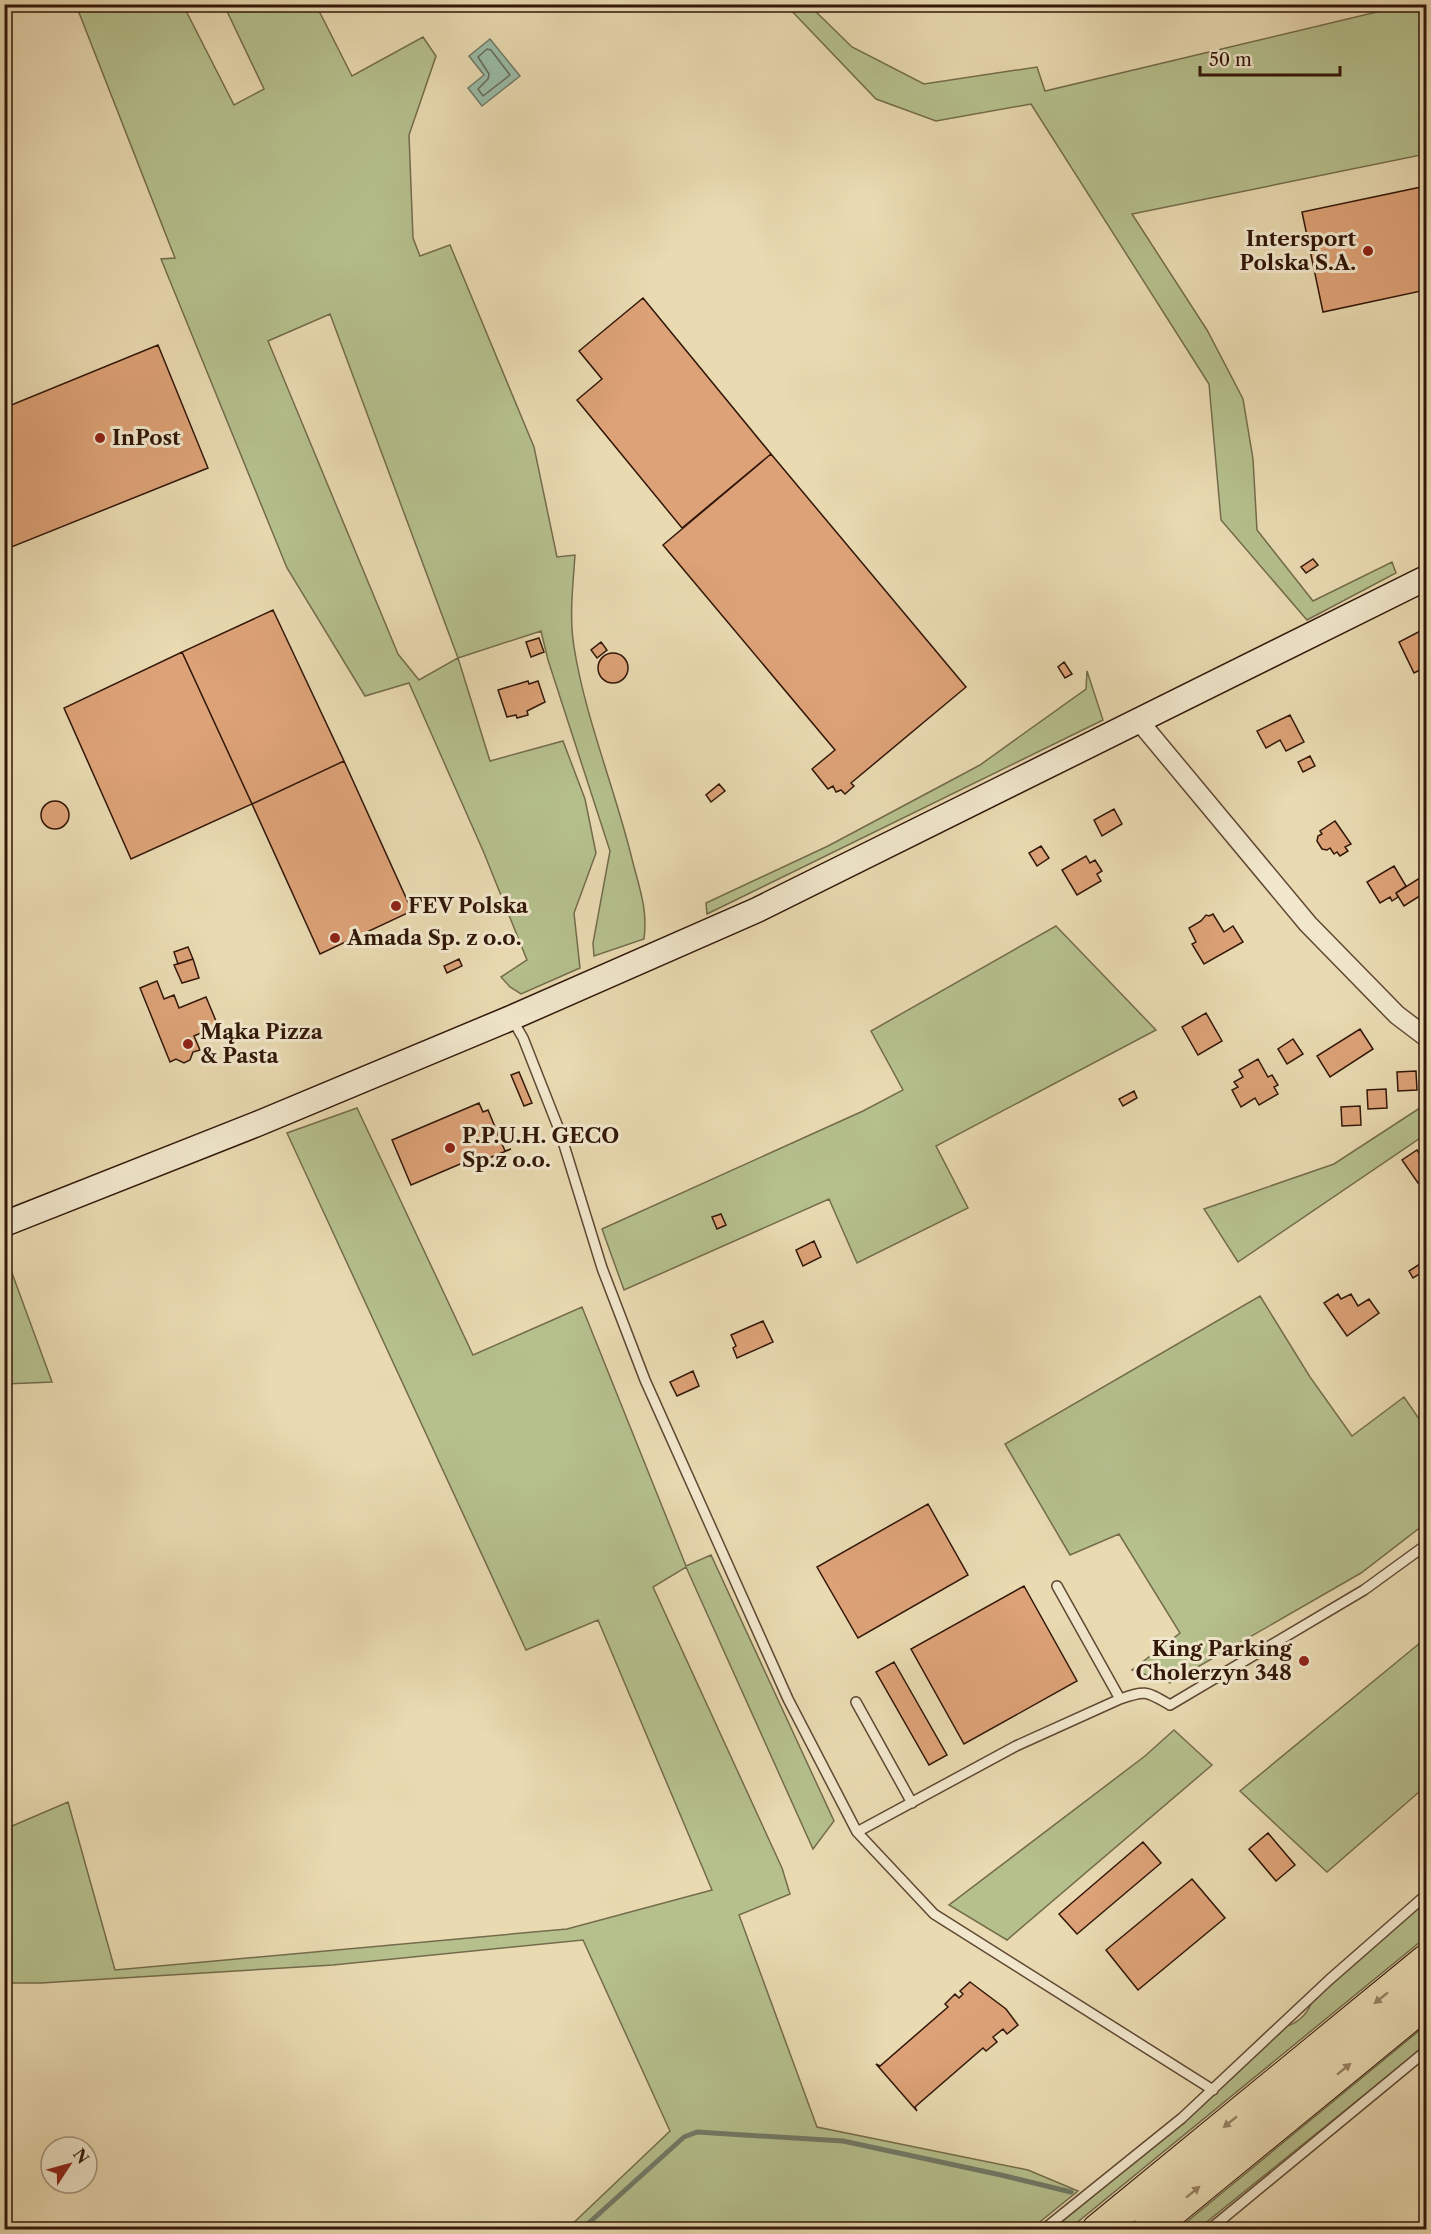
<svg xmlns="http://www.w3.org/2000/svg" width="1431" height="2234" viewBox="0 0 1431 2234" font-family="'Libre Caslon Text',serif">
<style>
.green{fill:#b5c08d;stroke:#746c4b;stroke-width:1.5;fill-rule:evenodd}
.water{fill:#99bba6;stroke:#707967;stroke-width:1.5}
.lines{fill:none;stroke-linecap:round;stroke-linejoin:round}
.shore{stroke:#666958;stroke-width:1.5}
.stream{stroke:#707967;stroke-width:5}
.building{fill:#dda277;stroke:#321709;stroke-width:1.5}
.lane-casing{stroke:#604833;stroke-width:12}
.street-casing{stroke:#604833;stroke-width:21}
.secondary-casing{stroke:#321709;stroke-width:27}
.highway-casing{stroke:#321709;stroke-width:34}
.lane{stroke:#f1e7cc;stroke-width:9}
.street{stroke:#f1e7cc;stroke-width:18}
.secondary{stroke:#f1e7cc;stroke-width:24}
.highway{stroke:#e9dab1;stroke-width:32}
.oneway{fill:#978265}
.poi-dot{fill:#8f2418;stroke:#f1e7cc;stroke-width:2}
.labels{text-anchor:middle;stroke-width:6;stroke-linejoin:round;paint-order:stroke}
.poi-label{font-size:21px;font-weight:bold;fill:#321709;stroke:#f1e7cc;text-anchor:start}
</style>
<rect width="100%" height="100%" fill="#e9dab1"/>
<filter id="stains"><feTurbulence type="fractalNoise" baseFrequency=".00333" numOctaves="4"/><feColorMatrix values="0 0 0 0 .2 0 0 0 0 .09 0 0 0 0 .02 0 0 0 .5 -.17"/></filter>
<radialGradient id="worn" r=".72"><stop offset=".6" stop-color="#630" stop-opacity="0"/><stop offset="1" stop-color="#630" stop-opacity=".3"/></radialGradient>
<!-- green -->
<path class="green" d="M76,5H183L234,105L264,89L224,5H316L352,76L423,37L436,56L409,135L413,238L420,256L450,245L534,447L557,557L575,555C573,585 569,617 574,647C585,717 615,789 632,859C639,887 648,909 644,939L594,956L593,943L610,851L548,660L541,631L458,658L490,761L563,741L585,799L596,853L574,913L580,968L521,994L510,987L501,977L527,960L484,853L409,683L365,696L287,568L161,259L175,258ZM330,314L458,658L419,680L398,654L268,341Z
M786,5H809L852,47L924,84L1037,67L1045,91L1406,5H1426V154L1132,214L1207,330L1243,399L1253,459L1257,530L1313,601L1392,562L1396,573L1307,620L1221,520L1209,384L1031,104L936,121L876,99Z
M1087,671L1103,720L707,914L706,903L828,846L980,765L1086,689Z
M1056,926L1156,1030L936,1146L968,1208L857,1263L829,1199L624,1290L602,1229L863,1111L903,1090L871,1031Z
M1426,1104V1134L1238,1262L1204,1209L1334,1164Z
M357,1108L473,1355L582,1307L686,1566L711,1555L834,1821L813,1849L686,1567L653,1587L782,1868L790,1894L739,1915L817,2127L1028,2170L1078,2191L1031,2229H567L670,2131L583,1940L333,1965L41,1983H5V1829L68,1802L115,1970L567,1929L712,1890L598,1620L526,1650L287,1133Z
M4,1254H5L52,1382L5,1384Z
M1260,1296L1310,1377L1352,1436L1404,1397L1426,1429V1523L1361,1573L1170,1683L1132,1670L1180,1633L1119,1534L1070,1555L1005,1444Z
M1426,1638V1786L1327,1872L1240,1791Z
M1174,1730L1212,1765L1007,1940L949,1905L1145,1756Z
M1426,1901V1937L1069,2229L1052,2230L1207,2101L1284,2027C1297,2024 1308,2014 1312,2001Z
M1426,2025V2045L1198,2229H1178Z"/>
<!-- water -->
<path class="water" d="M490,39L520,76L482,106L468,88L484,75L469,56Z"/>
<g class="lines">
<!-- shore -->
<path class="shore" d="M487,49L491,50L510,75L483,96L478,89L488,79L489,74L478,57Z"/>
<!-- stream -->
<path class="stream" d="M581,2230L684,2137L697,2132L843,2141L1001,2175L1071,2192"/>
</g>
<!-- building -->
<path class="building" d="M1238,4H1268L1239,11Z
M1426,186V290L1323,312L1302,212Z
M643,298L771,454L682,528L577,400L602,379L579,351Z
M158,345L208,468L4,550V408Z
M771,454L966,687L851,783L854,786L845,794L841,790L836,792L833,786L828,789L812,769L835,750L663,545Z
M1313,559L1318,565L1306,573L1301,567Z
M273,610L344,761L252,804L182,652Z
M1426,628V667L1414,673L1399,642Z
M539,638L544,652L531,657L526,642Z
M601,642L607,650L597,658L591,650Z
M182,652L252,804L131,859L64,708Z
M598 668a15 15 0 1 1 30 0a15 15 0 1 1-30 0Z
M1064,662L1072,674L1065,678L1058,667Z
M528,681L529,684L538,681L545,702L527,711L528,715L517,718L516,715L507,717L498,690Z
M1290,715L1304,742L1286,751L1280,740L1266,748L1257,731Z
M1310,756L1315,766L1303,772L1298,762Z
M344,761L412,911L320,954L252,804Z
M719,784L725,791L711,802L706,795Z
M41 815a14 14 0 1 1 28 0a14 14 0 1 1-28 0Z
M1114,809L1122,824L1102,836L1094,820Z
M1335,821L1351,844L1345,847L1348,851L1340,856L1337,852L1334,854L1330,848L1327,850L1322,849L1317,841L1318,836L1322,834L1320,831Z
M1041,846L1049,858L1037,866L1029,853Z
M1086,856L1090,863L1095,860L1102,871L1097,874L1101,881L1077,895L1062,870Z
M1394,866L1406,886L1396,893L1398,897L1392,901L1390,897L1380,903L1367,882Z
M1426,874V892L1404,906L1396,893Z
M1213,914L1224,932L1233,926L1243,942L1204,964L1192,944L1196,942L1189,928L1201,921L1206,915L1209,916Z
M188,947L193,959L178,964L174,952Z
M193,959L199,978L182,983L174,965Z
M459,959L462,966L447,973L444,966Z
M157,981L164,999L174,995L179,1008L206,997L221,1033L219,1038L213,1040L210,1033L204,1035L203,1032L194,1036L200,1050L193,1052L190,1060L184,1063L176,1059L170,1062L140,988Z
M1206,1013L1222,1041L1198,1055L1182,1027Z
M1360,1029L1373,1049L1330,1077L1317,1056Z
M1293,1039L1303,1054L1287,1064L1278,1049Z
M1258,1059L1268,1077L1272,1075L1278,1085L1274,1087L1278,1094L1259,1105L1255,1098L1241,1107L1232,1090L1238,1087L1234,1082L1243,1077L1239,1070Z
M1416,1071L1417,1090L1398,1091L1397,1072Z
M519,1072L532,1103L524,1106L511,1075Z
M1386,1089L1387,1108L1368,1109L1367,1090Z
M1134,1091L1137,1098L1123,1106L1119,1099Z
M479,1103L483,1112L488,1110L505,1151L511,1149L482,1161L479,1156L411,1185L392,1140Z
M1360,1106L1361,1125L1342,1126L1341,1107Z
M1417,1150L1426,1163V1177L1418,1183L1402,1160Z
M721,1214L726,1225L717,1229L712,1217Z
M814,1241L821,1257L803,1266L796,1250Z
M1423,1262L1426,1270L1413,1278L1409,1271Z
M1338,1294L1341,1299L1351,1294L1358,1306L1369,1299L1379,1313L1347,1336L1324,1303Z
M763,1321L773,1342L737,1358L733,1348L736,1346L731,1335Z
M693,1371L699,1386L677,1396L670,1382Z
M928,1504L968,1575L858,1638L817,1567Z
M1024,1586L1077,1681L964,1744L911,1649Z
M894,1662L947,1755L929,1765L876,1672Z
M1268,1833L1295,1865L1276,1881L1249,1849Z
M1143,1842L1161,1863L1077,1934L1059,1914Z
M1192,1879L1225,1918L1138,1990L1106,1950Z
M970,1982L1006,2009L1018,2025L1007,2034L1003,2029L993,2037L997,2042L986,2051L983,2048L915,2107L917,2111L876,2064L880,2066L948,2007L945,2004L955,1994L959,1998L963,1994L960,1991Z"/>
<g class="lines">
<defs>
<path id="lane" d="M512,1019L523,1038L560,1132L602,1268L645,1380L788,1699L857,1832L934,1914L1213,2090
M1120,1699C1146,1690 1146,1691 1170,1705L1364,1590L1426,1545
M856,1702L912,1803
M857,1832L1016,1746L1120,1699L1057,1586
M1043,2230L1182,2118L1329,1980L1426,1895
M1209,2230L1426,2051"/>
<path id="street" d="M1139,721L1308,924L1397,1015L1426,1037"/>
<path id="secondary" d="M4,1224L257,1124L511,1018L757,910L1426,578"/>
<path id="highway" d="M1098,2230L1426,1961
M1148,2230L1426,2002"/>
</defs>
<!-- lane casing -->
<use href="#lane" class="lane-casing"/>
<!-- street casing -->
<use href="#street" class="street-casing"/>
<!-- secondary casing -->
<use href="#secondary" class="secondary-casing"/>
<!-- highway casing -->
<use href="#highway" class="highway-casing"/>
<!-- lane -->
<use href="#lane" class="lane"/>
<!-- street -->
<use href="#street" class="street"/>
<!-- secondary -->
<use href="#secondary" class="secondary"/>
<!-- highway -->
<use href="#highway" class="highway"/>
</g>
<!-- one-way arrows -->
<defs><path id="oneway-solid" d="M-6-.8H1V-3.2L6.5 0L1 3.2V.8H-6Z" transform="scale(1.5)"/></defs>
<g class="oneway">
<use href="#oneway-solid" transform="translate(1381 1998) rotate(141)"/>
<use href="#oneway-solid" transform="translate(1344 2069) rotate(-39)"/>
<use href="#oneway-solid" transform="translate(1230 2122) rotate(141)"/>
<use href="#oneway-solid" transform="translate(1193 2192) rotate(-39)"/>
</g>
<!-- markers -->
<g class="poi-dot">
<circle cx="1368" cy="251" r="6"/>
<circle cx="100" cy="438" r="6"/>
<circle cx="396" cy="906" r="6"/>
<circle cx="335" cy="938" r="6"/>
<circle cx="188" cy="1044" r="6"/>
<circle cx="450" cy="1148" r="6"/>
<circle cx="1304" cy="1661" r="6"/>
</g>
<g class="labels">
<!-- poi labels -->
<g class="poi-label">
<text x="1356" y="246" text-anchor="end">Intersport<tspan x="1356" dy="24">Polska S.A.</tspan></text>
<text x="112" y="445">InPost</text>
<text x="408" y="913">FEV Polska</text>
<text x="347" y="945">Amada Sp. z o.o.</text>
<text x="200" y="1039">Mąka Pizza<tspan x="200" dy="24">&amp; Pasta</tspan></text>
<text x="462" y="1143">P.P.U.H. GECO<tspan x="462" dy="24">Sp.z o.o.</tspan></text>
<text x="1292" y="1656" text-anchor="end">King Parking<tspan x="1292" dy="24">Cholerzyn 348</tspan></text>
</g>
</g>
<!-- margin -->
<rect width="1431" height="2234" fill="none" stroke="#e9dab1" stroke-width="24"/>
<rect x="6" y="6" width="1419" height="2222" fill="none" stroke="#321709" stroke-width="3"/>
<rect x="12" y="12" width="1407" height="2210" fill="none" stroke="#321709" stroke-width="1.5"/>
<!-- north arrow -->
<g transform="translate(69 2165) rotate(54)"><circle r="28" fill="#f1e7cc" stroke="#a5947e" stroke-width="1.5"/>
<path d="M0-4.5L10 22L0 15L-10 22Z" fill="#8f2418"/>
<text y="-9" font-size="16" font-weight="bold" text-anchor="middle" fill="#321709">N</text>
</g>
<!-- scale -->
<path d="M1200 66v9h140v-9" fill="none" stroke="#321709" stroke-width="3"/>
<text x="1209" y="66" font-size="18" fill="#321709" stroke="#f1e7cc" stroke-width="4.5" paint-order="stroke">50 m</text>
<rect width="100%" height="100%" filter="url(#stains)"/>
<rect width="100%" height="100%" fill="url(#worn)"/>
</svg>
